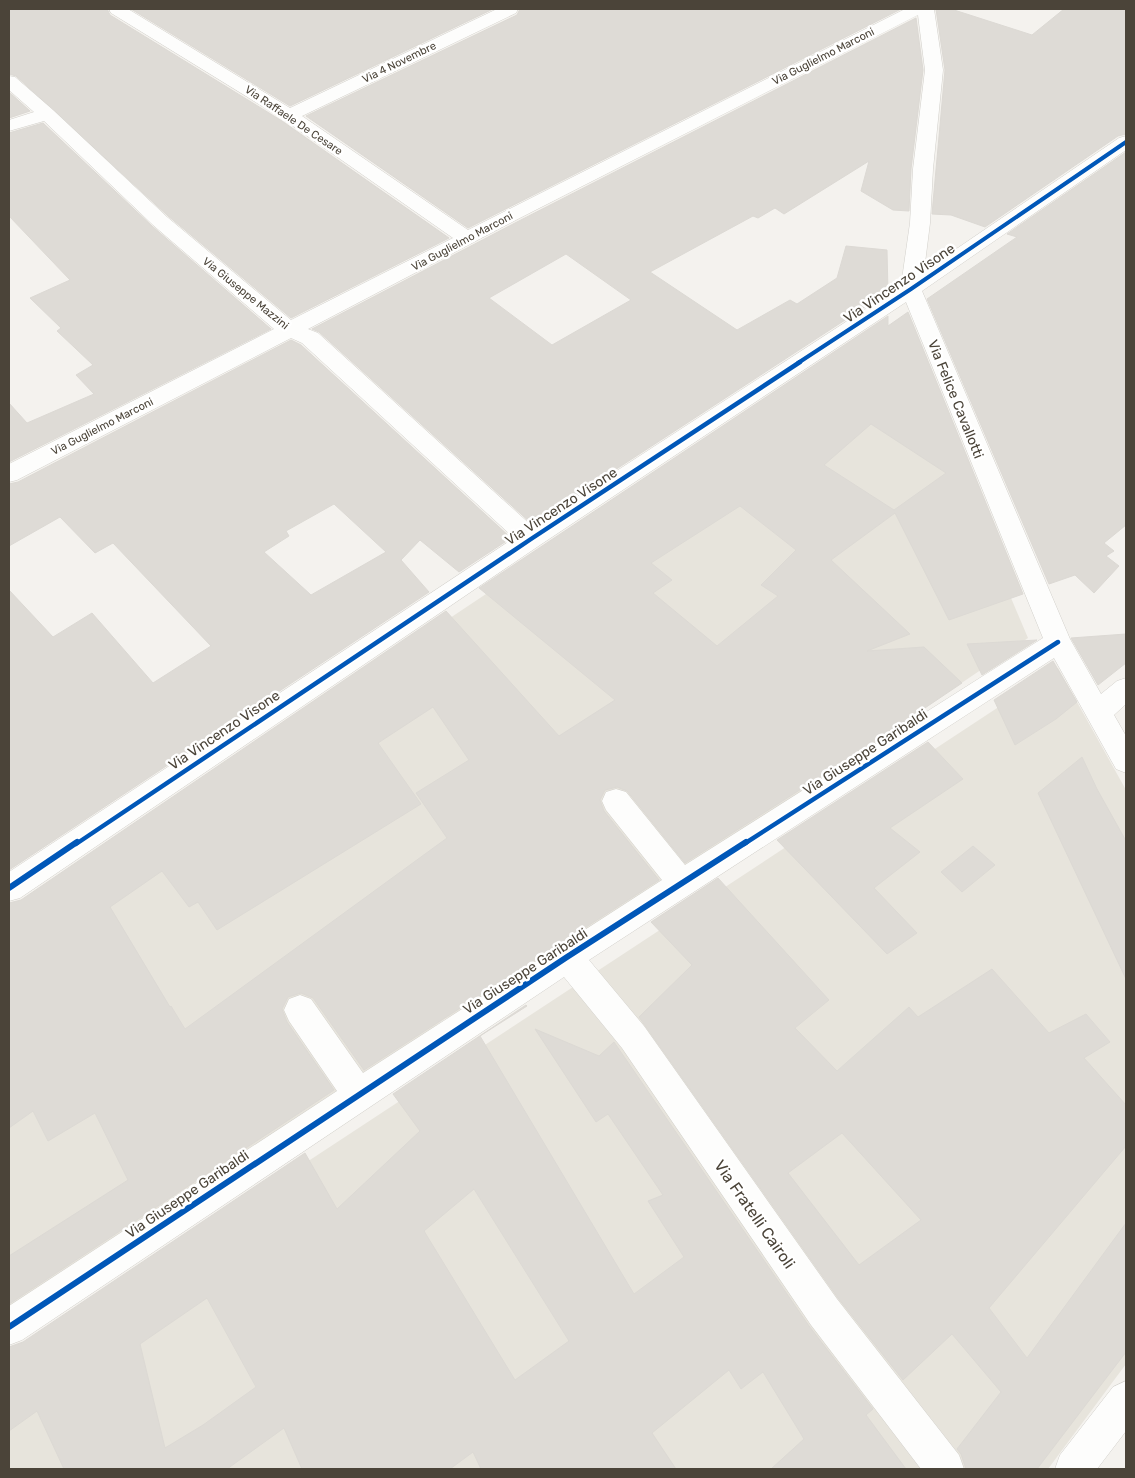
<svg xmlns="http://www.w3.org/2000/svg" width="1135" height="1478" viewBox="0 0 1135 1478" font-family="Rubik,sans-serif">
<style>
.residential{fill:#e7e4dc}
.building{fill:#dedbd6;stroke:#dcd9d4;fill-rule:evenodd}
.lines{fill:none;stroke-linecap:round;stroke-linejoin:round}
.minor-casing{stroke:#d2d0cb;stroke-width:1}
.minor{fill:#fdfdfc;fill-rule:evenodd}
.cycleway-far2-casing{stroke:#fff;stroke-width:5.5}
.cycleway-far1-casing{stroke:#fff;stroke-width:8}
.cycleway-casing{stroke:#fff;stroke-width:9}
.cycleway-far2{stroke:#0057b8;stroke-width:4}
.cycleway-far1{stroke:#0057b8;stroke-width:4.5}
.cycleway{stroke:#0057b8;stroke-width:6}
.labels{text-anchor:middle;stroke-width:5;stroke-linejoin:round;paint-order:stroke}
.far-street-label{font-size:11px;fill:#4b4439;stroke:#fff}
.street-label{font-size:14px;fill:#4b4439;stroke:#fff}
.near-street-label{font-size:16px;fill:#4b4439;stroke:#fff}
</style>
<rect width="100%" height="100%" fill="#f4f2ee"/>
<!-- residential -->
<path class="residential" d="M894,322L1028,638L774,810L472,1006L445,1019L360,1080L9,1311V912Z
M1058,668L1126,790V1364L1048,1469H9V1358Z"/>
<!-- building -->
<path class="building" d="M9,9H107L110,15L282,121L449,238L291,318L168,216L16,76L9,74Z
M131,9H493L290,106Z
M520,9H901L468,228L306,116L517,15Z
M936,9H951L1032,35L1064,9H1126V134L1118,136L985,227L951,215L932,214L945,70Z
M916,18L923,70L911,169L909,211L893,210L861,191L869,161L784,214L775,208L758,218L753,216L650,272L737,330L790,300L797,304L837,278L846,246L887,250L888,292L532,524L319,332L312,329L515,223ZM566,254L631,300L552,345L489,298Z
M9,92L30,111L9,118Z
M43,123L152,226L271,329L9,462V403L27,423L94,394L76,375L93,365L57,331L61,328L30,298L70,280L9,216V133Z
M1126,152V525L1104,543L1114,551L1106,556L1119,566L1094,593L1075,575L1049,584L927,299L1017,237L1007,234Z
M908,312L1023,594L949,620L895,513L831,560L910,634L867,651L924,647L962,683L907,720L908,721L685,863L627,791L617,787L605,790L600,800L604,811L659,880L364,1070L313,998L301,993L288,997L282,1009L287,1022L334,1090L9,1304V1256L128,1180L95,1113L48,1141L33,1111L9,1128V903L21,900L446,611L559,736L615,700L479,588L888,316V326ZM871,424L946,473L894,510L824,465ZM740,506L796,550L761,585L778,596L717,646L653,593L672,580L651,563ZM433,707L469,760L416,793L447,838L185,1029L171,1006L170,1007L110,907L162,871L189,907L198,902L217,930L421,804L378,743Z
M291,340L301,345L511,538L459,572L420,540L401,560L429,592L9,870V590L53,637L92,613L153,683L211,646L113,543L95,553L60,517L9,546V484L18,482ZM334,504L386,552L311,595L264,552L289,536L286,531Z
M1126,634V663L1098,685L1071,638Z
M1037,640L982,675L967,644Z
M1053,661L1077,702L1056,719L1015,745L994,700Z
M928,742L963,779L890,828L920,852L874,888L917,933L887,954L777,840Z
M1082,757L1097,789L1126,841V979L1038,793Z
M973,846L995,865L962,892L941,872Z
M718,878L829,1000L795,1028L837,1071L909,1007L918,1017L992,969L1049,1033L1086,1014L1110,1042L1084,1058L1126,1105V1146L989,1308L1027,1358L1126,1223V1352L1037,1469H966L961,1454L957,1449L1001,1392L952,1334L903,1380L838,1298L639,1017L692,965L651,922ZM842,1133L921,1220L859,1265L788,1173Z
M526,1005L527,1006L480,1036L634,1294L684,1257L648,1201L663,1195L608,1114L596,1122L535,1029L599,1056L614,1042L809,1326L873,1409L866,1415L906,1469H771L804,1439L763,1372L741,1389L729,1370L652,1433L676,1469H481L473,1452L450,1469H302L284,1428L227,1469H64L37,1411L9,1431V1347L23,1342L305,1153L337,1209L420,1131L393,1094ZM474,1189L569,1341L515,1380L424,1231ZM207,1298L256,1387L203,1425L165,1448L140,1344Z"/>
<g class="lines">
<defs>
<path id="minor" d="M109,9H128L290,108L497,9H518L516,13L302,116L468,230L905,9H934L943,70L933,169L930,223L924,271L1119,138L1126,136V150L922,291L1070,639L1101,694L1117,681L1126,678V704L1114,715L1126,736V773L1116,769L1054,658L589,960L644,1026L837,1299L959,1455L964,1469H921L811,1325L622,1048L564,977L22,1340L9,1345V1306L337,1091L289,1021L284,1010L289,999L300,995L311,999L363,1073L662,880L606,810L602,801L606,792L616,789L626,792L685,865L1043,638L906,302L540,545L20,898L9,901V872L514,538L302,343L291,338L17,480L9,482V464L274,329L153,225L44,121L9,131V120L34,112L9,90V76L15,77L53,110L167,217L291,320L453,238L283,119L111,13ZM918,15L925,70L913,169L910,223L901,286L532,526L318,333L308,329L514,221Z
M1126,1381V1431L1097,1469H1055L1060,1455L1113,1387Z"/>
</defs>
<!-- minor casing -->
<use href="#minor" class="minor-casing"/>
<!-- minor -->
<use href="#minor" class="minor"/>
<defs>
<path id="cycleway-far2" d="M798,363L911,289L1126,142"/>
<path id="cycleway-far1" d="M76,844L531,539L800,362
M744,844L1058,642"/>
<path id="cycleway" d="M9,888L77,842
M9,1327L567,957L746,842"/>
</defs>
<!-- cycleway-far2 casing -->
<use href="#cycleway-far2" class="cycleway-far2-casing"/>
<!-- cycleway-far1 casing -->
<use href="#cycleway-far1" class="cycleway-far1-casing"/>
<!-- cycleway casing -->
<use href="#cycleway" class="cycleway-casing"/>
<!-- cycleway-far2 -->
<use href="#cycleway-far2" class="cycleway-far2"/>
<!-- cycleway-far1 -->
<use href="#cycleway-far1" class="cycleway-far1"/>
<!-- cycleway -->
<use href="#cycleway" class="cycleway"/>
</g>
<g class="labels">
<!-- far-street labels -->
<g class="far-street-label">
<text transform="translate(823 56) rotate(-27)" y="4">Via Guglielmo Marconi</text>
<text transform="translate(399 62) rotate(-26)" y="4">Via 4 Novembre</text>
<text transform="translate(294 120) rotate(34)" y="4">Via Raffaele De Cesare</text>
<text transform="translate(462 241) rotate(-28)" y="4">Via Guglielmo Marconi</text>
<text transform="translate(246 293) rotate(39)" y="4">Via Giuseppe Mazzini</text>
<text transform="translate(102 426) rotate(-27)" y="4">Via Guglielmo Marconi</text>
</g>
<!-- street labels -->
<g class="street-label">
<text transform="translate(899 283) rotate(-34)" y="5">Via Vincenzo Visone</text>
<text transform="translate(956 399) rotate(68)" y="5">Via Felice Cavallotti</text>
<text transform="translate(561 506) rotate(-33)" y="5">Via Vincenzo Visone</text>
<text transform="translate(224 730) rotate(-34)" y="5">Via Vincenzo Visone</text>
<text transform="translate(865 752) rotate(-33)" y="5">Via Giuseppe Garibaldi</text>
<text transform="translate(525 971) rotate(-33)" y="5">Via Giuseppe Garibaldi</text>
<text transform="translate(187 1194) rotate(-34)" y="5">Via Giuseppe Garibaldi</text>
</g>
<!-- near-street labels -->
<g class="near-street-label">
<text transform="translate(755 1214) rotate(55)" y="6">Via Fratelli Cairoli</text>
</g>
</g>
<!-- border -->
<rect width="1135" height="1478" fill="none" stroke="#4b4439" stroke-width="20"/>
</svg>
